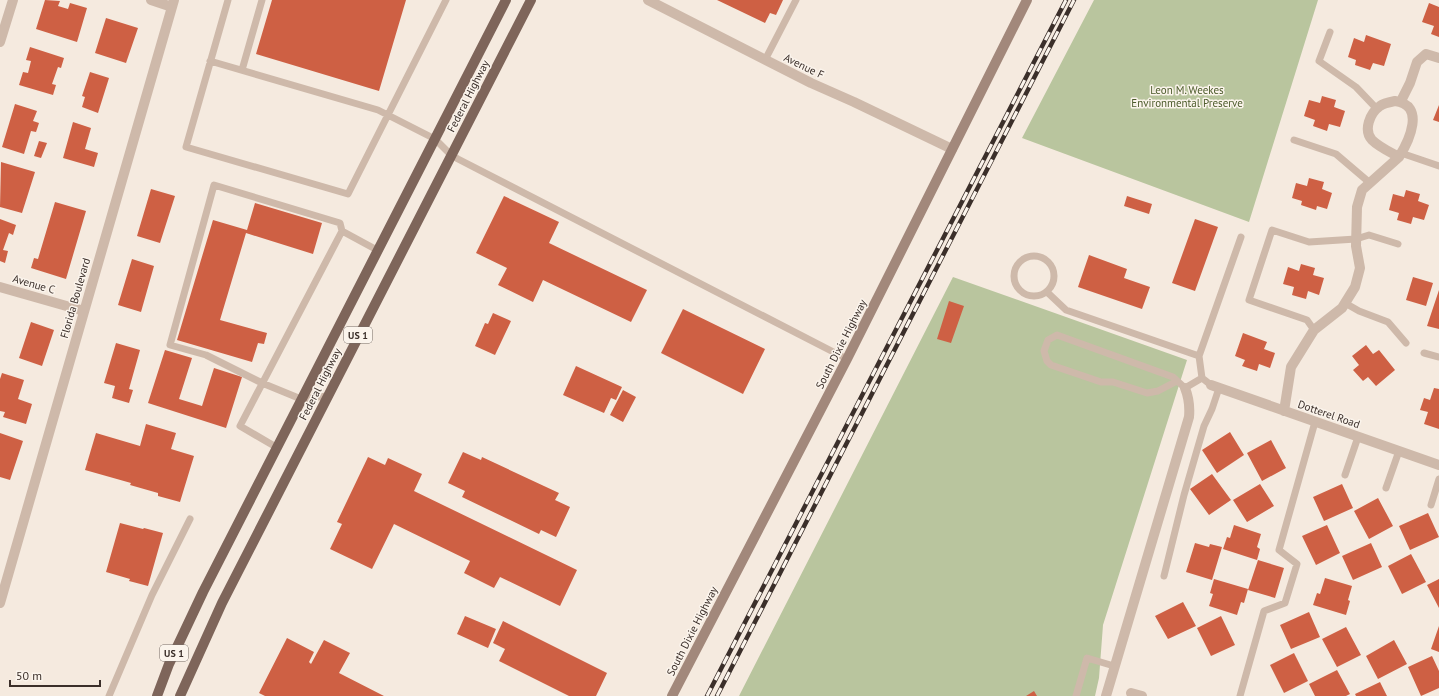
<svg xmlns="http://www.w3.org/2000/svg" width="1439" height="696" viewBox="0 0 1439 696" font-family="'PT Sans',sans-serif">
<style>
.green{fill:#b9c59e}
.building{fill:#ce6044}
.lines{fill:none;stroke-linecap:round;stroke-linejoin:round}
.lane{stroke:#ceb9aa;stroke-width:7}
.street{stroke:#ceb9aa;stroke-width:10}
.secondary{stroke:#a2887b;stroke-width:10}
.primary{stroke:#7e655a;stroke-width:10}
.rail-casing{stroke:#3b2f2a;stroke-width:4.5}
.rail{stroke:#fbf4ec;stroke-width:3;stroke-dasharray:9;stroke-linecap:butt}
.labels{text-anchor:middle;stroke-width:3;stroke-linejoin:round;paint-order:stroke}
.shield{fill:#fbf4ec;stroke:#756a64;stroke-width:1}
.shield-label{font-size:10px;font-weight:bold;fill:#3b2f2a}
.street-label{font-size:11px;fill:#3b2f2a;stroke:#fbf4ec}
.park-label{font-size:11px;fill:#4c5b2b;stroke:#fbf4ec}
</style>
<rect width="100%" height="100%" fill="#f5eadf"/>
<!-- green -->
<path class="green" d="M1094,0H1318L1249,222L1022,138Z
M953,277L1187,360L1103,625L1099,678L1095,696H739Z"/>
<!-- building -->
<path class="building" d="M45,0L60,1L58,6L68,9L70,3L87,8L77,42L36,29Z
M272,0H406L379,91L256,54Z
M717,0H783L776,15L770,13L765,23Z
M1429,3L1439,7V37L1431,34L1434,26L1422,22Z
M106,18L138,28L126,63L95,53Z
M1366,35L1391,44L1384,66L1373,63L1370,70L1355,65L1356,60L1348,57L1354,38L1364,42Z
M30,47L64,58L61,68L58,67L52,84L56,85L53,95L19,85L23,72L28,73L31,61L26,60Z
M90,72L109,78L98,113L82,107L85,97L82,96Z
M1322,96L1336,100L1334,107L1345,111L1340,127L1329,124L1327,131L1313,126L1315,120L1304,116L1309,100L1320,103Z
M15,104L37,111L33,121L39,123L36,132L31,131L24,154L2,147Z
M1439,105V122L1433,120Z
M73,122L91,128L85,149L98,153L94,167L63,158Z
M39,141L47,143L41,158L34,156Z
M1,162L35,172L22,213L0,207Z
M1309,178L1324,182L1322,189L1332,193L1327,209L1317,206L1316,210L1301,205L1302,201L1292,198L1296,183L1307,186Z
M151,189L175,196L160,243L137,236Z
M1406,190L1420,194L1418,201L1429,205L1424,220L1413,217L1411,224L1397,220L1399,213L1389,210L1393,194L1404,197Z
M504,196L559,222L549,243L647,290L631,322L543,280L533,302L498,285L507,268L476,253Z
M1127,196L1152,204L1149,214L1124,206Z
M55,202L86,211L66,279L31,268L34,258L38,259Z
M255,203L322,223L313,254L246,233L220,320L267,333L264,344L258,343L252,362L177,340L213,220L247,230Z
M0,219L16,225L13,235L9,233L3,250L8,251L5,263L0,261Z
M1195,219L1218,227L1195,291L1172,283Z
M1089,255L1127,269L1124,278L1150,287L1142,309L1078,287Z
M132,259L154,266L141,312L118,305Z
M1301,264L1315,268L1313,275L1324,278L1319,295L1308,291L1306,299L1292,295L1294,287L1283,284L1288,267L1299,271Z
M1413,277L1433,283L1426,306L1406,300Z
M1439,290V329L1427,326Z
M949,301L964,306L951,343L937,339Z
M683,309L765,349L743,394L661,353Z
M493,313L511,321L495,355L475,346L485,323L488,324Z
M31,322L54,330L42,366L19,358Z
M1243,333L1267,342L1264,349L1275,353L1270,368L1259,364L1257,371L1242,366L1245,360L1235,356Z
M116,343L140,350L129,389L133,390L129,403L112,398L115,386L104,383Z
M1366,345L1373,354L1379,350L1395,370L1376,386L1368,377L1363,381L1353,370L1359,365L1352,356Z
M165,350L192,358L179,399L202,406L214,368L242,377L226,428L148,403Z
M576,366L622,387L616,400L611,398L604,413L563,395Z
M2,373L24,380L18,399L32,404L26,424L3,417L5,412L0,411V379Z
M1434,388L1439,389V429L1424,424L1428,412L1420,410L1424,398L1430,400Z
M623,390L636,397L623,422L610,415Z
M146,424L176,433L171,449L194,456L180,502L158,496V493L130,485L131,483L85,470L96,433L140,446Z
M1230,432L1244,455L1217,473L1202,450Z
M0,433L23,441L10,480L0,477Z
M1271,440L1286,468L1262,481L1247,453Z
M463,452L481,460L482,457L559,493L555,500L570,507L556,537L541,530L539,534L462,497L465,491L448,483Z
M368,457L385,465L388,458L422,474L414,491L577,570L560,606L500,577L494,588L464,573L470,561L394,524L372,569L330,549L342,524L337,522Z
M1212,474L1231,500L1209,515L1190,489Z
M1260,484L1274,506L1247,522L1233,500Z
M1342,484L1353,508L1324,521L1313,497Z
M1378,498L1393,526L1369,539L1354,511Z
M1428,513L1439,537L1410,550L1399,526Z
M120,523L143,529L144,528L163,533L148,586L129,581L130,579L106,572Z
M1234,525L1261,534L1257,547L1260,549L1257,560L1223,549L1227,537L1230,538Z
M1327,525L1340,553L1316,565L1302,536Z
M1195,543L1209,547L1210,544L1222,547L1212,580L1186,572Z
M1371,543L1382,567L1353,580L1342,556Z
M1411,554L1426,582L1402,594L1388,566Z
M1258,560L1284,568L1275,598L1248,590Z
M1325,578L1352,586L1348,600L1350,601L1346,615L1313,605L1317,593L1320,594Z
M1214,579L1248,589L1244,603L1241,602L1237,615L1209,606L1213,594L1210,593Z
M1439,579V608L1427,585Z
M1183,602L1196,626L1168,639L1155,616Z
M1309,612L1320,637L1291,649L1280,625Z
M465,616L496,629L488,648L457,634Z
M1221,616L1235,645L1211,656L1197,628Z
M503,621L607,673L596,696H569L499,661L505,649L493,643Z
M1439,626V652L1431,649Z
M1346,627L1361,655L1337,667L1322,639Z
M287,638L314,652L309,662L311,664L324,640L350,653L339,673L384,696H265L259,693Z
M1394,640L1407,664L1378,679L1366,656Z
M1294,653L1308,681L1284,693L1270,665Z
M1432,656L1439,671V688L1421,696L1408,667Z
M1337,670L1350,694L1346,696H1315L1309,684Z
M1380,682L1387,696H1356L1355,694Z
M1034,691L1037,696H1026Z"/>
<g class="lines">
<!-- lane -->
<path class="lane" d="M228,0L186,147L348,194L446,0
M1330,32L1319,61L1356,87L1377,109
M765,60L796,0
M210,61L378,110L435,139L451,155L458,159L847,359
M242,70L262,0
M1294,140L1336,154L1370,183
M1401,153L1439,166
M1014 276a20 20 0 1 1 40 0a20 20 0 1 1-40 0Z
M1047,292L1066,310L1199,356
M1345,303L1359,311L1388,322L1406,343
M1314,330L1307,320L1249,300L1272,230L1309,242L1356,239L1369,235L1398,244
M1424,353L1439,357
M1177,381L1158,391L1147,393L1113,382H1101L1051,365L1047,361L1044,351L1048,340L1057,335L1173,377L1185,388L1202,378
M1211,385L1202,378L1199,356L1241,237
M327,396L301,399L262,383L206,355L170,345L214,185L340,223L342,231
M276,447L240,426L342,231L377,250
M1345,475L1358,437
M1386,488L1399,451
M1431,505L1439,479
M1164,576L1184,495L1204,426L1212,409L1219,388
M109,696L152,595L190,519
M1076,696L1087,658L1114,666
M1240,696L1264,611L1285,603L1297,564L1279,550L1315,422"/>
<!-- street -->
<path class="street" d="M151,0L172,7
M648,0L811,83L854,102L952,149
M0,42L13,0
M1395,101C1426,105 1409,141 1399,157C1390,152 1379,147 1372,140C1363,130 1370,113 1380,106C1384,103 1390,102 1395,101Z
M1401,101L1410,83L1417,62L1426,54L1439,58
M0,287L84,311
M1211,385L1439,465
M1284,411L1291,367L1314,330L1342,308L1355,287L1360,268L1356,246L1357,207L1362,190L1399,157
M0,603L174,0
M1131,693L1142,696
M1106,696L1189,417C1190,406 1189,398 1185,388"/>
<!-- secondary -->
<path class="secondary" d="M672,696L847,359L1027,0"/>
<!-- primary -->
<path class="primary" d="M157,696L169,664L203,592L506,0
M180,696L222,603L531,0"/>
<defs>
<path id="rail" d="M707,696L1066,0
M717,696L1074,0"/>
</defs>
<!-- rail casing -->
<use href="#rail" class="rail-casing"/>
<!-- rail -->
<use href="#rail" class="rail"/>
</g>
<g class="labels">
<!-- shield labels -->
<g class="shield">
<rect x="344" y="327" width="28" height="16" rx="3"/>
<rect x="160" y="645" width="28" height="16" rx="3"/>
</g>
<g class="shield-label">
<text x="358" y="339">US 1</text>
<text x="174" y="657">US 1</text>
</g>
<!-- street labels -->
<g class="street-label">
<text transform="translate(804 66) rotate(26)" y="4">Avenue F</text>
<text transform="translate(468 96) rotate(-63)" y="4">Federal Highway</text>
<text transform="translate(34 284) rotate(16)" y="4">Avenue C</text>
<text transform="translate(75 298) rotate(-74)" y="4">Florida Boulevard</text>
<text transform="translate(841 344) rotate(-63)" y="4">South Dixie Highway</text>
<text transform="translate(320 384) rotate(-63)" y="4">Federal Highway</text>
<text transform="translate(1329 414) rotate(19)" y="4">Dotterel Road</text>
<text transform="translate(692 631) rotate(-63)" y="4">South Dixie Highway</text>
</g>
<!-- park labels -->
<g class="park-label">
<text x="1187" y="94">Leon M. Weekes<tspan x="1187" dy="13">Environmental Preserve</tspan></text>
</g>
</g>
<!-- scale -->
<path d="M10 680v6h90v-6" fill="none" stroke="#3b2f2a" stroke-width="2"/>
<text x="16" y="680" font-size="12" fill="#3b2f2a" stroke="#fbf4ec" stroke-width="3" paint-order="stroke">50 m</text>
</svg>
